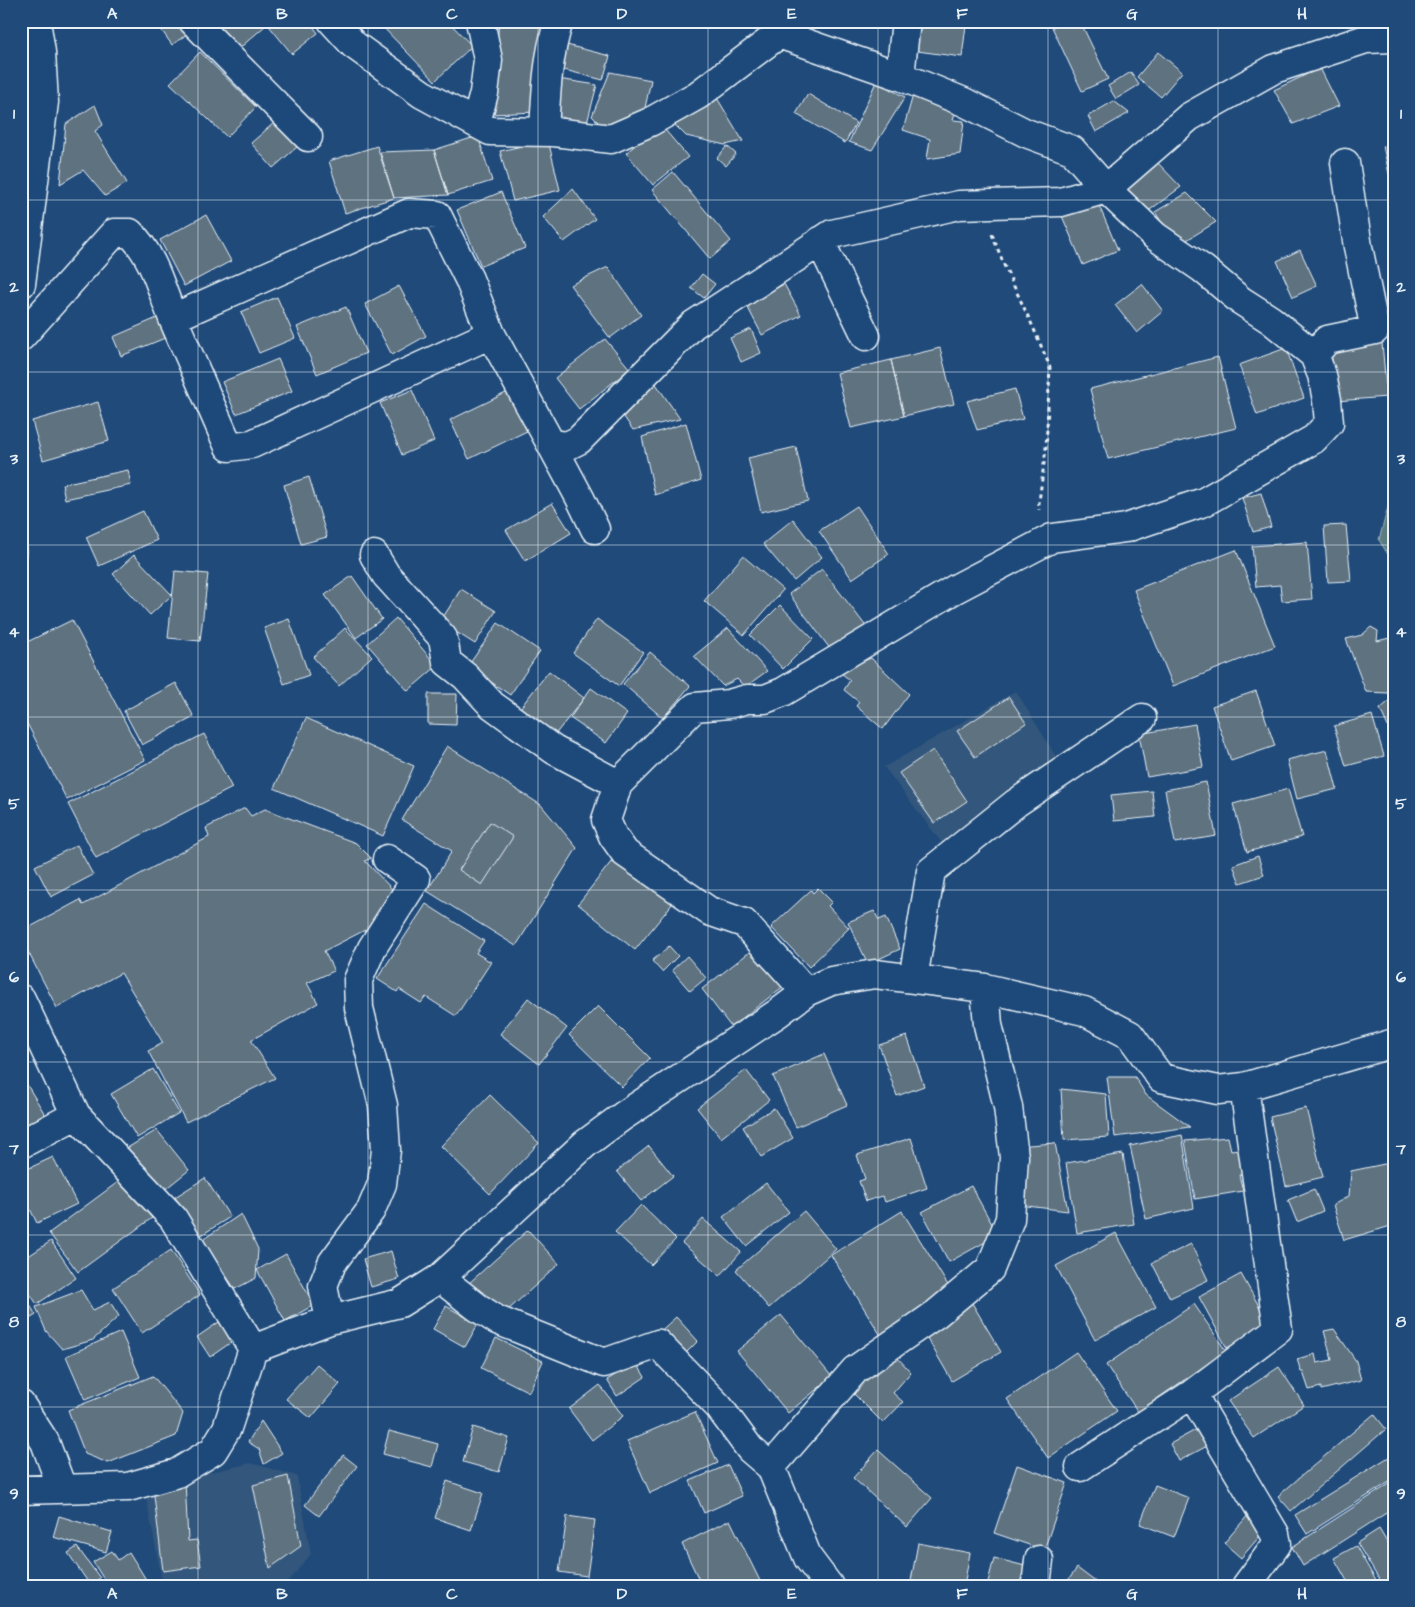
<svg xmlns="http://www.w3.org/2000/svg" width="1415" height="1607" viewBox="0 0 1415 1607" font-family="'Architects Daughter',sans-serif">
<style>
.built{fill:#32567c}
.green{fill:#5b7b80;stroke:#a2b6bc}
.building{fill:#5e7280;stroke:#e8f1f8}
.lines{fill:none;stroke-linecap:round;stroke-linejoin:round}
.street-casing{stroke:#e8f1f8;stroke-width:31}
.path{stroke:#e8f1f8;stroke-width:3;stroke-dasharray:4 4;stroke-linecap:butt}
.street{stroke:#1f4a7a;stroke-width:28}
.grid{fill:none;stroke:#e8f1f8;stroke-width:1;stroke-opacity:0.55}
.neatline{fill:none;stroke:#e8f1f8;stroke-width:2}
.grid-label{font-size:16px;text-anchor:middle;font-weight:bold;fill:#e8f1f8}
</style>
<rect width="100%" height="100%" fill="#1f4a7a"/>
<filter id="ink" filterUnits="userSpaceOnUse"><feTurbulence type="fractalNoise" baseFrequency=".02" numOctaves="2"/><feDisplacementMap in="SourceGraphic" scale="10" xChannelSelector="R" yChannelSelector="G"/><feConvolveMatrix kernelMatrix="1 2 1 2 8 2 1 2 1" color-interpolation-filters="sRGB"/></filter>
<g filter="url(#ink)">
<!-- built -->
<path class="built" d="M1016,691L1059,761L944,846L884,767Z
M251,1463L297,1476L311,1554L285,1586H163L144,1487Z"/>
<!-- green -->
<path class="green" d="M1394,485V564L1379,540Z"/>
<!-- building -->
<path class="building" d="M155,21H177L187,34L172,45Z
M209,21H260L265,26L234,53Z
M265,21H309L318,33L292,54Z
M377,21H448L472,46L435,81Z
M499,21L550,28L537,112L491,114Z
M921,21H940L966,25L962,57L917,51Z
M1065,21H1080L1108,79L1082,91L1052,27Z
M559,43L610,56L603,80L553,67Z
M200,52L256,107L227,137L170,83Z
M1158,52L1182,72L1161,97L1137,77Z
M1320,68L1339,106L1293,124L1274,90Z
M610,72L651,80L645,108L631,118L606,130L592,116Z
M1131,72L1139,85L1116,99L1108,86Z
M558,79L597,85L587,123L552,115Z
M876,82L905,97L872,150L849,142Z
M714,93L743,141L725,145L686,136L675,125L688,105Z
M808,94L856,123L845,143L796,114Z
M913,95L956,109L953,120L964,121L960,154L927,159L930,139L903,130Z
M21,98L35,121L21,130Z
M1114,101L1129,113L1096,132L1088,116Z
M95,105L103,125L95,131L127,183L105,196L83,170L60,184L66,124Z
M275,122L297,147L273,168L251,143Z
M660,124L688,157L653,185L626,153Z
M478,136L492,181L448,195L434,150Z
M548,140L560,190L513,201L500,151Z
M1394,144V173L1389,174L1383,146Z
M377,146L394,198L345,213L329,161Z
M727,146L736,154L726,166L717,158Z
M434,150L448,195L394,198L380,152Z
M1156,161L1181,187L1143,215L1120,190Z
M673,172L731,241L710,259L652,190Z
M573,189L595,219L564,242L543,217Z
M501,192L525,248L481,266L457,210Z
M1187,193L1216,222L1177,246L1155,212Z
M1097,201L1118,250L1083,265L1062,216Z
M206,215L231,261L184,286L160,240Z
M1300,250L1317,286L1293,297L1277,261Z
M608,267L641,315L610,338L570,285Z
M702,274L715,284L704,298L691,288Z
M784,284L801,315L762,335L746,304Z
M1142,284L1163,311L1137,333L1115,305Z
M399,286L426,336L392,355L365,304Z
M277,297L295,338L259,353L241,312Z
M346,307L366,353L317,374L297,327Z
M157,318L165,338L121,356L113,337Z
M751,329L761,353L741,362L730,338Z
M605,339L630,369L579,409L555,378Z
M1382,343L1387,397L1336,401L1331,348Z
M940,348L954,404L904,416L891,360Z
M1286,348L1304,398L1257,415L1239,365Z
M1218,357L1236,428L1108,459L1090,389Z
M278,359L292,391L236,414L222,382Z
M891,360L904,416L851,428L837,373Z
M650,375L680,419L633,430L617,407Z
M1015,389L1023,419L977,430L967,401Z
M412,390L434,441L402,455L380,403Z
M512,390L531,429L469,459L450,420Z
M98,402L109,441L43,460L32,421Z
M686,423L701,480L655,495L642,437Z
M796,447L808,501L761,512L748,458Z
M128,470L131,485L65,499L62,484Z
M309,477L327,537L301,544L284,485Z
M1261,493L1271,527L1253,532L1242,498Z
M552,503L571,533L525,561L506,530Z
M857,506L889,554L852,579L819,531Z
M143,511L157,540L99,566L86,537Z
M793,519L822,557L794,581L763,544Z
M1346,525L1351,581L1328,582L1324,526Z
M21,541L27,546L24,577H21Z
M1307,542L1312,599L1282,601L1280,585L1256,587L1252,546Z
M1236,550L1275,646L1173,686L1134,590Z
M134,555L172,595L150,615L113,574Z
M743,556L783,590L744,635L704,601Z
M822,569L868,629L834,654L789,594Z
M175,571L208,574L200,641L168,638Z
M352,576L382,619L356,638L325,595Z
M461,589L496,611L475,644L440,622Z
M780,605L813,639L783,669L750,635Z
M396,618L437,666L408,691L367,644Z
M289,619L309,675L284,684L264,628Z
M597,619L643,652L619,686L573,653Z
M72,620L145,760L67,800L21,712V645Z
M498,623L540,651L510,695L468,666Z
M1371,627L1378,631L1377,641L1394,637V681L1388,693L1366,692L1346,639L1362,635Z
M345,628L372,656L339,686L313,657Z
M728,628L767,671L745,687L737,679L723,686L694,656Z
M650,652L690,686L663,718L623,684Z
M855,657L864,661L871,658L909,694L883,729L856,706L859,702L844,690L850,680L837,670Z
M549,671L584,698L554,736L520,708Z
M176,683L194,717L142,745L124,711Z
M591,688L627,714L606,743L570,718Z
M1256,691L1275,746L1231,761L1212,706Z
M428,694H457L456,725L428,724Z
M1009,697L1026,723L975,757L957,731Z
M1394,697V740L1380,709Z
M1372,715L1384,756L1346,766L1334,726Z
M306,718L414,766L383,836L274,788Z
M1195,724L1203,767L1147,777L1139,734Z
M204,734L232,788L96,858L68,804Z
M447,746L541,805L577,848L516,946L427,891L452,851L402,820Z
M933,750L967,801L934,823L899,773Z
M1327,750L1337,789L1297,799L1287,760Z
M1206,782L1216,836L1175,843L1165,790Z
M1288,789L1302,837L1247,852L1233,804Z
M1152,791L1155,817L1114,821L1111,795Z
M245,808L251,816L265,809L356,843L371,858L365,861L393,890L371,927L324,951L334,971L307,983L318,1003L251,1040L275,1078L186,1122L148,1051L163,1043L121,973L57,1008L21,938V932L80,900L83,905L209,837L206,828Z
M490,822L513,837L482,885L459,870Z
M77,845L93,875L51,897L35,866Z
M1258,856L1264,875L1240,883L1233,865Z
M615,857L673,903L635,950L578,904Z
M818,888L832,902L828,906L849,928L809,967L771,927L811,890L813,893Z
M426,904L484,941L476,953L491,962L456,1016L426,997L421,1003L399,989L397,992L377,979Z
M874,911L879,920L886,917L900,949L868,964L848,922Z
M760,944L789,982L731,1027L702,989Z
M669,946L678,956L662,972L652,961Z
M687,956L706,978L690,991L672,970Z
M528,998L567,1028L539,1064L500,1034Z
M598,1006L650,1058L622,1087L569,1035Z
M907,1036L924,1086L897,1096L879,1045Z
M824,1054L847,1105L796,1127L773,1076Z
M153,1069L179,1113L137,1138L111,1094Z
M746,1070L769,1100L721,1138L697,1108Z
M1107,1077H1135L1146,1095L1190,1127L1115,1137Z
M24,1080L46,1116L21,1133V1082Z
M1061,1089L1106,1094L1109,1137L1064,1140Z
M490,1095L539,1143L490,1194L441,1146Z
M774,1108L793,1138L761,1157L743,1127Z
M1306,1108L1323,1177L1286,1186L1270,1117Z
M157,1130L189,1170L163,1191L124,1150Z
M1182,1135L1194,1208L1146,1219L1130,1146Z
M1228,1137L1231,1150L1245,1148L1250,1172L1239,1175L1243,1191L1195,1199L1185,1141Z
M911,1138L927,1188L885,1202L883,1196L866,1201L859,1181L865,1179L857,1155Z
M1055,1143L1068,1211L1019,1205L1016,1146Z
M649,1146L673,1176L641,1201L617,1171Z
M1123,1154L1134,1224L1077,1233L1066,1163Z
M53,1157L77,1204L37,1223L21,1191V1172Z
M1394,1162V1225L1344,1240L1333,1205L1349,1196L1351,1171Z
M205,1178L230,1217L200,1236L175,1197Z
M122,1179L152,1218L78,1272L49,1233Z
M766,1183L789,1212L746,1246L723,1217Z
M971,1186L998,1235L949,1262L922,1212Z
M1314,1189L1323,1211L1297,1222L1288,1200Z
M21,1204L29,1218L21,1222Z
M641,1205L676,1239L651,1265L615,1232Z
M804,1211L836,1249L769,1308L736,1270Z
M902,1211L954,1295L883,1339L831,1255Z
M241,1214L258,1249L256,1278L235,1289L202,1240Z
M703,1219L741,1252L720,1276L682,1243Z
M528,1230L559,1264L506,1312L468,1284Z
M1116,1233L1156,1307L1095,1340L1056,1266Z
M51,1241L76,1278L37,1304L21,1281V1261Z
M1191,1244L1208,1280L1170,1298L1152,1263Z
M171,1250L200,1295L142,1333L113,1288Z
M391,1251L399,1279L371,1287L363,1259Z
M286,1254L314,1305L285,1321L257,1270Z
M1241,1274L1269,1324L1227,1348L1199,1297Z
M81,1290L93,1310L110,1302L119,1316L93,1340L62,1349L46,1331L36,1307Z
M21,1291L36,1315L21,1324Z
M972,1303L1001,1352L952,1381L923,1331Z
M1194,1304L1226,1351L1138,1412L1106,1365Z
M446,1306L478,1324L465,1347L433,1329Z
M781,1315L832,1377L788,1413L737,1351Z
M676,1317L698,1341L679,1360L656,1335Z
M219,1322L233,1341L210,1357L197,1337Z
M1334,1329L1356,1361L1361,1380L1321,1390V1387L1309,1390L1303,1372H1301L1297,1359L1315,1354L1317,1363L1332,1360L1324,1331Z
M121,1332L140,1377L85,1400L66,1356Z
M496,1338L543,1361L529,1392L481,1368Z
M892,1352L911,1372L893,1393L903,1402L883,1423L852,1392Z
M1076,1352L1117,1411L1048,1458L1007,1399Z
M636,1362L645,1377L617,1396L607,1380Z
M317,1364L340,1384L311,1418L286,1399Z
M1279,1367L1304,1405L1254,1438L1228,1401Z
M153,1376L183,1413L176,1436L108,1463L85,1454L68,1410Z
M600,1385L623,1416L592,1440L569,1409Z
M695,1412L718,1463L650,1493L627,1441Z
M1374,1414L1386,1429L1291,1511L1278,1496Z
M261,1421L282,1453L264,1464L259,1449L248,1442Z
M473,1427L509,1438L499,1472L463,1462Z
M1201,1427L1211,1444L1179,1461L1170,1444Z
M389,1431L438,1444L432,1467L383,1454Z
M878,1450L932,1498L907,1527L853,1478Z
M343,1455L357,1466L319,1516L305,1505Z
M1392,1455L1394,1459V1479L1307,1534L1295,1515Z
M728,1465L742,1496L704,1513L690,1481Z
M1017,1465L1067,1483L1044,1550L994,1533Z
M288,1476L301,1546L270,1568L253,1485Z
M185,1480L188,1541L197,1540L201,1566L163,1571L153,1487Z
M447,1481L483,1493L471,1530L435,1518Z
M1394,1481V1508L1303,1566L1292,1547Z
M1155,1485L1189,1498L1174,1537L1140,1524Z
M1249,1514L1266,1529L1241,1558L1224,1543Z
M59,1516L112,1532L106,1552L53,1537Z
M567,1516L595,1520L587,1576L559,1572Z
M730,1520L760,1581L751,1586H702L682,1544Z
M1379,1529L1394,1554V1586H1383L1357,1543Z
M918,1543L970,1553L964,1586H910Z
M1356,1546L1379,1586H1350L1334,1558Z
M77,1547L100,1578L90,1585L68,1553Z
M112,1551L118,1560L129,1552L150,1586H108L93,1562Z
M994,1558L1025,1566L1019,1586H987Z
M1077,1568L1101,1586H1064Z"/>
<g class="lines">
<defs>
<path id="street" d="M193,21L308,137
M332,21L354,45L422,94L490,131L554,132L611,139L650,122L698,95L779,34L900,76
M476,123L484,93L488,60L480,21
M544,132C546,95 547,57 559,21
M820,241L866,336
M21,284L44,102L41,52L36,21
M491,334L551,444L567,446L579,440L693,325L832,234L959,205L1061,202L1106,189L1189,117L1274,69L1366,39L1394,38
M21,337L114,233H130C155,257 161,290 174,321C192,363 211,405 229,447L252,444L491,334L469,279L437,215L409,213L173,318
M1314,355L1327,340L1375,330L1358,247L1345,163
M551,444L580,498L595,529
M374,555L386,575L443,638L447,662L465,676L492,705L554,750L618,784
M913,979L931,871L1016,803L1142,718
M806,992L744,923L709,911L625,853L613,836L606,820L618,784L695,707L729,704L747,699H765L783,692L955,589L1052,538L1126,528L1204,502L1314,439L1329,423L1327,400L1322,375L1314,355L1271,320L1240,300L1203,269L1155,236L1106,189L1072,150L1026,133L964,102L900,76L906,21
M21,999L76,1115L173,1218L253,1349L227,1428L213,1451L177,1473L128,1487L21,1490
M21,1144L76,1115
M440,1278L477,1307L497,1320L604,1363L658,1344L719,1407L750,1449L771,1467L808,1558L829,1586
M330,1320L323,1286L332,1263L371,1210L382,1184L386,1150L383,1105L359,1008L358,980L372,948L416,879L387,859
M253,1349L330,1320L400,1303L440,1278L585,1144L623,1116L778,1013L806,992L831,981L875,974L985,988L1084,1011L1130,1035L1161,1078L1218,1090L1244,1087L1394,1043
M1192,1394L1275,1534L1277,1544L1246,1586
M21,1405L45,1442L62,1488
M771,1467L855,1370L936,1314L990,1269L1010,1219L1014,1157L1008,1107L988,1025L985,988
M1080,1467L1192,1394L1278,1329L1244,1087
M1036,1586L1039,1560"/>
</defs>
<!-- street casing -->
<use href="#street" class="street-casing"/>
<!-- path -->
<path class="path" d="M992,234L1004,265L1033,327L1050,367L1046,448L1039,502V510"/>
<!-- street -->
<use href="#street" class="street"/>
</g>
</g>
<!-- grid -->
<path class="grid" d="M198,21V1586M368,21V1586M538,21V1586M708,21V1586M878,21V1586M1048,21V1586M1218,21V1586M21,200H1394M21,372H1394M21,545H1394M21,717H1394M21,890H1394M21,1062H1394M21,1235H1394M21,1407H1394"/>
<!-- margin -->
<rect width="1415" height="1607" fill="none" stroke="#1f4a7a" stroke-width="55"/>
<rect x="28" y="28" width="1360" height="1552" class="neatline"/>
<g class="grid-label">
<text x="112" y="19">A</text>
<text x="282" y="19">B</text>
<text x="452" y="19">C</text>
<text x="622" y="19">D</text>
<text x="792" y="19">E</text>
<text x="962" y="19">F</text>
<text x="1132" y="19">G</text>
<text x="1302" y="19">H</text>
<text x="14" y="119">1</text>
<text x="1401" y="119">1</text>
<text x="14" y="292">2</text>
<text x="1401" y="292">2</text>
<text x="14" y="464">3</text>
<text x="1401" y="464">3</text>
<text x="14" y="637">4</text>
<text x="1401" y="637">4</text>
<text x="14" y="809">5</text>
<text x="1401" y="809">5</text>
<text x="14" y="982">6</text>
<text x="1401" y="982">6</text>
<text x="14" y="1154">7</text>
<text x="1401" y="1154">7</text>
<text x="14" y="1327">8</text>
<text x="1401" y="1327">8</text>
<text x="14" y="1499">9</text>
<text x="1401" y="1499">9</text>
<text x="112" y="1599">A</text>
<text x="282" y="1599">B</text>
<text x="452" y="1599">C</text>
<text x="622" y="1599">D</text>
<text x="792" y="1599">E</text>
<text x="962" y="1599">F</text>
<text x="1132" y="1599">G</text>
<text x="1302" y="1599">H</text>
</g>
</svg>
